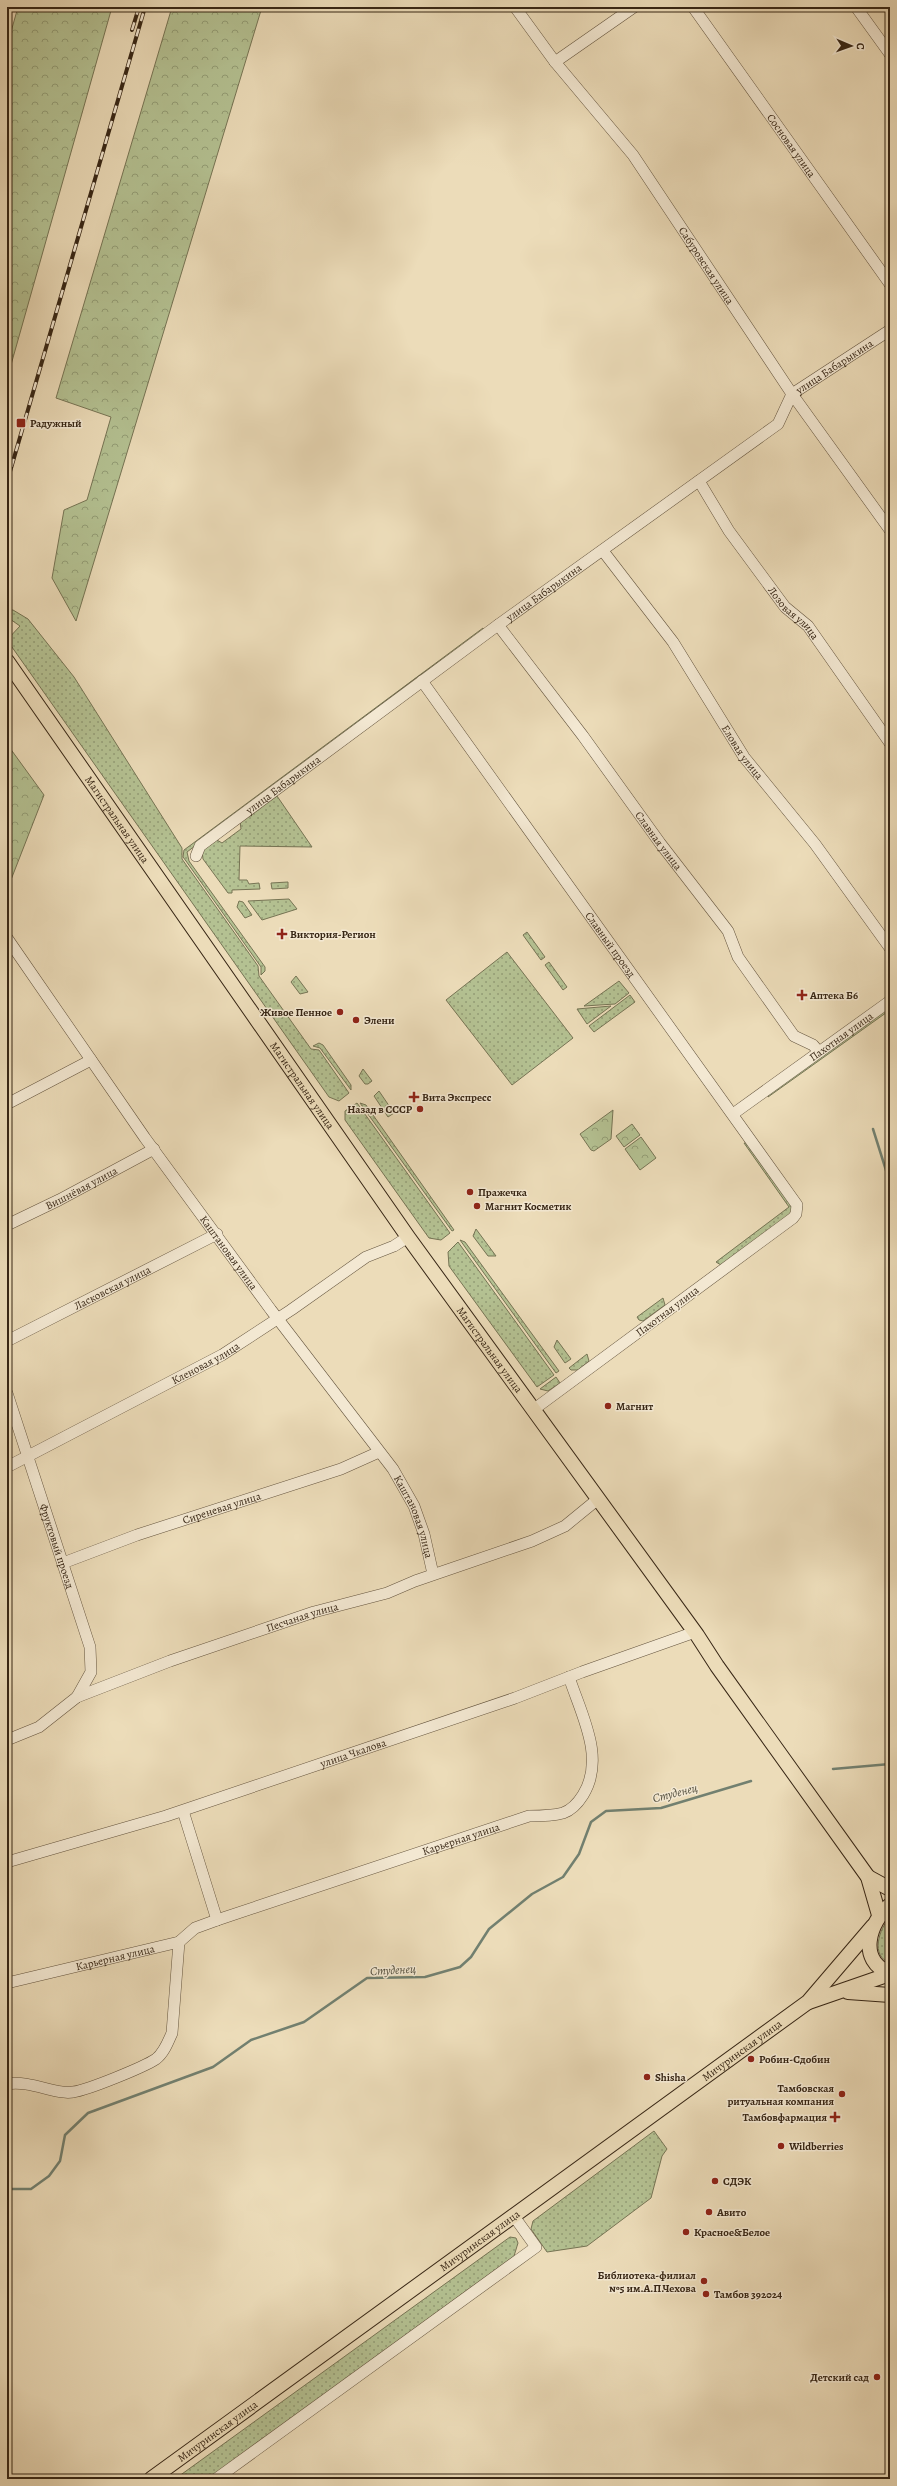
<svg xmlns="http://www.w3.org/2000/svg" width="897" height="2486" viewBox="0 0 897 2486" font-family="Alegreya,serif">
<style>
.grass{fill:url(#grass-dots);stroke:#767454}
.forest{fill:url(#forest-crowns);stroke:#767454}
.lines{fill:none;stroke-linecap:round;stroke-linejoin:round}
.stream{stroke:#728070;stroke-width:2.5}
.minor-casing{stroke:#64543e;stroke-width:12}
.major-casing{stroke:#372615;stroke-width:16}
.minor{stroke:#f3e8d2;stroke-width:11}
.major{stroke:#ecdcb9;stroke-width:14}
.rail-casing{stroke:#372615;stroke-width:4}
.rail{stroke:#f3e8d2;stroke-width:2.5;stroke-dasharray:8;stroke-linecap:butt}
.poi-dot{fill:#8f2418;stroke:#f3e8d2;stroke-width:1.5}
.labels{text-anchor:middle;stroke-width:3;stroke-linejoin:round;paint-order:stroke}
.street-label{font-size:11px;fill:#372615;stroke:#f3e8d2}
.poi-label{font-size:11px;font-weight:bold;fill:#372615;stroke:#f3e8d2;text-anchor:start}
.water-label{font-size:12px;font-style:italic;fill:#504c3b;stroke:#f3e8d2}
</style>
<defs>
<pattern id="grass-dots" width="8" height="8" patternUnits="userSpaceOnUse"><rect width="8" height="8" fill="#b4c192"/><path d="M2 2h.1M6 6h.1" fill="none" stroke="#939d76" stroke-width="1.8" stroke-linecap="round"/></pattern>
<pattern id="forest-crowns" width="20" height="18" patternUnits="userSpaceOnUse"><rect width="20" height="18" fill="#b4c192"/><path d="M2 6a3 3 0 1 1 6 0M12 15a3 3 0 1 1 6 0" fill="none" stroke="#939d76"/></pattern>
</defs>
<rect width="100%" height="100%" fill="#ecdcb9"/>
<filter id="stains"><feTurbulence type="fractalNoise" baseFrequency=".005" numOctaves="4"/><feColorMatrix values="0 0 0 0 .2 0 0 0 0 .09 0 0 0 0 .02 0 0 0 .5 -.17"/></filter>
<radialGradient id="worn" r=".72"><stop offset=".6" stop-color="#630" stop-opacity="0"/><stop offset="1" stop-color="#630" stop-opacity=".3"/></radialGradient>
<!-- grass -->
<path class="grass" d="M7,610H13L28,619L74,677L182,848V859L258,966L259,976L311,1049L319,1050L349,1093L339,1101L329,1097L7,640L20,626L7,617Z
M483,628L484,630L416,678L187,852L189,861L265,967V971L261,975V967L186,861L183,857L184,850Z
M277,796L312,847L240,846L239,880H247L249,884L259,883L260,889L232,890V893H228L203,859L202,851L217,840L222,843L241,829L240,821Z
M288,882V888L272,889L271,883Z
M289,899L297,909L262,920L248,901Z
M239,901L243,902L252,915L245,918L237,907Z
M527,932L545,957L541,960L523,935Z
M507,952L573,1038L512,1085L446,1000Z
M549,962L567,987L563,990L545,965Z
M296,976L308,992L300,994L291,982Z
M619,981L629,993L615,1004L584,1006Z
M630,995L635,1002L594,1032L589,1026Z
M611,1006L587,1024L577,1009Z
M890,1007V1010L768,1097L769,1094Z
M319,1043L323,1045L351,1085V1090L320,1048L313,1046Z
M363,1069L372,1081L368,1084H365L359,1076Z
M379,1091L394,1113L388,1117L374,1096Z
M357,1103L450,1233L441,1240L429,1238L345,1120V1111Z
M360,1103L366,1105L454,1230L452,1231Z
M744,1143H747L792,1205L793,1212L721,1265L716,1262L789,1207Z
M476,1229L496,1256H488L473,1236Z
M460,1240L465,1242L559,1371L556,1373Z
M458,1242L554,1375L537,1387L449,1266L448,1252Z
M663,1298L665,1305L643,1321L639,1320L637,1317Z
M557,1340L571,1359L565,1363L554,1347Z
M587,1354L589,1361L578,1370H571L569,1368Z
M556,1377L560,1383L548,1391L540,1389Z
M890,1917V1963C870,1956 879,1929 890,1917Z
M654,2131L667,2149L662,2156L651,2198L587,2246L547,2252L531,2229L533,2221Z
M510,2237L516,2238L518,2243L514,2256L208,2479H175Z"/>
<!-- forest -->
<path class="forest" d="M18,7H112L7,379V46Z
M172,7H262L76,621L52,578L64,510L87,500L111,417L56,398Z
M7,744L44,795L7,890Z
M613,1110L611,1139L594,1151L591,1150L580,1134Z
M632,1124L640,1135L624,1147L616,1136Z
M641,1137L656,1158L640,1170L625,1149Z"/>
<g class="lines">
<!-- stream -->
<path class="stream" d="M873,1129L890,1183
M833,1769L890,1764
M7,2189H31L49,2176L60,2161L65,2135L88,2113L213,2067L251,2040L304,2022L367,1978L425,1977L460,1967L471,1957L489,1929L532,1894L563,1877L579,1854L591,1822L606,1811L661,1808L751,1781"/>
<defs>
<g id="minor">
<path id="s1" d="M515,7L555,62L633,155L792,394L890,530"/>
<path id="s2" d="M693,7L890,284"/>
<path d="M856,7L890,54"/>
<path d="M555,62L634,7"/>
<path id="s3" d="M699,481L729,531L785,607L808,626L890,743"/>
<path id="s4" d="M603,551L673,642L744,757L815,844L890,948"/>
<path id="s5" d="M498,625L583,736L660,843L728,931L738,957L794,1036L813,1045L819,1052"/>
<path id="s6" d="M422,681L797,1205L796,1214L793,1218L533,1410"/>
<path id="s7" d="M196,856L200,846L498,625L778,424L792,394L890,330"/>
<path id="s8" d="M7,938L145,1138L271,1310L393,1469L414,1506L424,1534L433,1574"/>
<path d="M7,1104L91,1060"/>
<path id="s9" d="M733,1114L890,1001"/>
<path id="s10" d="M7,1225L59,1200L154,1149"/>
<path id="s11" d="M7,1341L217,1234"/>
<path id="s12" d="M7,1393L90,1647L91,1672L77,1697"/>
<path id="s13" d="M7,1467L222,1355L291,1310L366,1257L394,1246L408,1237"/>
<path id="s14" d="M63,1563L137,1535L341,1469L379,1452"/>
<path id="s15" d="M7,1740L39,1727L77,1697L170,1661L314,1612L387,1593L415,1581L532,1541L565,1526L598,1499"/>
<path id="s16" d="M7,1862L166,1816L515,1698L582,1672L695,1632"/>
<path id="s17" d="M217,1920L529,1816C540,1816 552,1816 563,1813C572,1810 578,1803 583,1795C606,1758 581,1714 569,1677"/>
<path id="s18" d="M7,1983L179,1942L195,1928L217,1920L183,1811"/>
<path d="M7,2084C31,2080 55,2095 73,2092C88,2090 144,2067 156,2059C164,2053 168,2042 172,2033L179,1942"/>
<path d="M216,2479L536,2247L513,2215"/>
</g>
<g id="major">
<path id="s19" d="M7,661L408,1237L697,1635L717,1666L868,1877L879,1915"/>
<path d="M868,1877L890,1889"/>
<path d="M890,1905C869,1922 857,1961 890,1973"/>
<path d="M848,1992L890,1995"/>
<path d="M809,2002L890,1974"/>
<path id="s20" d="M151,2479L808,2002L873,1926"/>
</g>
</defs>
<!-- minor casing -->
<use href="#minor" class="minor-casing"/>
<!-- major casing -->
<use href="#major" class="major-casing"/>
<!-- minor -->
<use href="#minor" class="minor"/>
<!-- major -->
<use href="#major" class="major"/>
<defs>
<path id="rail" d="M132,30L139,7
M7,482L145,7"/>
</defs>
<!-- rail casing -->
<use href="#rail" class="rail-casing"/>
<!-- rail -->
<use href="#rail" class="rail"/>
</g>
<!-- markers -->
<g class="poi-dot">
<rect x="16" y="418" width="10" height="10" rx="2"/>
<path d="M280 928h4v4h4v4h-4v4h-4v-4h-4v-4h4z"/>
<path d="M800 989h4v4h4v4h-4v4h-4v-4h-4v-4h4z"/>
<circle cx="340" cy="1012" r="4"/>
<circle cx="356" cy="1020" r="4"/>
<path d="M412 1091h4v4h4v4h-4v4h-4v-4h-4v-4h4z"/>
<circle cx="420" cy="1109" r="4"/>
<circle cx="470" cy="1192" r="4"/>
<circle cx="477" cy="1206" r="4"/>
<circle cx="608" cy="1406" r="4"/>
<circle cx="751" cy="2059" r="4"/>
<circle cx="647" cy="2077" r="4"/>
<circle cx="842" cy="2094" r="4"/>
<path d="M833 2111h4v4h4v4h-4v4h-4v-4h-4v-4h4z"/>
<circle cx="781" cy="2146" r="4"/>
<circle cx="715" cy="2181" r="4"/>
<circle cx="709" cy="2212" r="4"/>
<circle cx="686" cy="2232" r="4"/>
<circle cx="704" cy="2281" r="4"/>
<circle cx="706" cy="2294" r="4"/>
<circle cx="877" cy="2377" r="4"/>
</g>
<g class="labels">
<!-- street labels -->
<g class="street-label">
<text dy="4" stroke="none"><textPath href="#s2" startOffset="170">Сосновая улица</textPath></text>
<text dy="4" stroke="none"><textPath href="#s1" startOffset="322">Сабуровская улица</textPath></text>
<text dy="4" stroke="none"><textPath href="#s7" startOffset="810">улица Бабарыкина</textPath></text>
<text dy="4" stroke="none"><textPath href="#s7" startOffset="438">улица Бабарыкина</textPath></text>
<text dy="4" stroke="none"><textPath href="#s3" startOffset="163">Лозовая улица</textPath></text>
<text dy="4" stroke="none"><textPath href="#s4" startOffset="245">Еловая улица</textPath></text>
<text dy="4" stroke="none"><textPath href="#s7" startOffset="114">улица Бабарыкина</textPath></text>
<text dy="4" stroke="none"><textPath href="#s19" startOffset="193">Магистральная улица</textPath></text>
<text dy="4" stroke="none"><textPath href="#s5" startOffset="269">Славная улица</textPath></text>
<text dy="4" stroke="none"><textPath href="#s6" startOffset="324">Славный проезд</textPath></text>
<text dy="4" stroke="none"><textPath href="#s9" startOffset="133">Пахотная улица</textPath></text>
<text dy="4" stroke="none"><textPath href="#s19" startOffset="517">Магистральная улица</textPath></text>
<text dy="4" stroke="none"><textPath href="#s10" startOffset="83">Вишнёвая улица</textPath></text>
<text dy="4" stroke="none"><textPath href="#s8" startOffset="385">Каштановая улица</textPath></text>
<text dy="4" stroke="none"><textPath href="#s11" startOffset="118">Ласковская улица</textPath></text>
<text transform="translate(667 1311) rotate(-37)" y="4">Пахотная улица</text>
<text dy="4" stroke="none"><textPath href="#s19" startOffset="841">Магистральная улица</textPath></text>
<text dy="4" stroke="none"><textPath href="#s13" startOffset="224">Кленовая улица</textPath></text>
<text dy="4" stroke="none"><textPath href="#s14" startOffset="168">Сиреневая улица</textPath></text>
<text dy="4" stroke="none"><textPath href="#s8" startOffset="709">Каштановая улица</textPath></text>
<text dy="4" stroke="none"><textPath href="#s12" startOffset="161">Фруктовый проезд</textPath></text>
<text dy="4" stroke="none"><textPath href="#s15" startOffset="322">Песчаная улица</textPath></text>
<text dy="4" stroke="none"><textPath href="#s16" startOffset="363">улица Чкалова</textPath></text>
<text dy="4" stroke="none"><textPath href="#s17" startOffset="257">Карьерная улица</textPath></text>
<text dy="4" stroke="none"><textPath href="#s18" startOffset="111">Карьерная улица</textPath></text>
<text dy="4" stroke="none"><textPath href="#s20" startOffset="730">Мичуринская улица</textPath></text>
<text dy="4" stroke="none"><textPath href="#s20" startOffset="406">Мичуринская улица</textPath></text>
<text dy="4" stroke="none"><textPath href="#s20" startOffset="82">Мичуринская улица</textPath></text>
</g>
<!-- poi labels -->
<g class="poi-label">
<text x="30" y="427">Радужный</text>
<text x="290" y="938">Виктория-Регион</text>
<text x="810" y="999">Аптека Б6</text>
<text x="332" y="1016" text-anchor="end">Живое Пенное</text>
<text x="364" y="1024">Элени</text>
<text x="422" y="1101">Вита Экспресс</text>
<text x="412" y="1113" text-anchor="end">Назад в СССР</text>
<text x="478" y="1196">Пражечка</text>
<text x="485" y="1210">Магнит Косметик</text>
<text x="616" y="1410">Магнит</text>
<text x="759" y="2063">Робин-Сдобин</text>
<text x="655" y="2081">Shisha</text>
<text x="834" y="2092" text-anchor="end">Тамбовская<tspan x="834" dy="13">ритуальная компания</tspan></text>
<text x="827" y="2121" text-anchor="end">Тамбовфармация</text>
<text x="789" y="2150">Wildberries</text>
<text x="723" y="2185">СДЭК</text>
<text x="717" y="2216">Авито</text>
<text x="694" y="2236">Красное&amp;Белое</text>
<text x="696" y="2279" text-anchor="end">Библиотека-филиал<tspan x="696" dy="13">№5 им.А.П.Чехова</tspan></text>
<text x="714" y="2298">Тамбов 392024</text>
<text x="869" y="2381" text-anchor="end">Детский сад</text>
</g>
<!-- water labels -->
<g class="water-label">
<text transform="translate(675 1793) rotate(-14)" y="4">Студенец</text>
<text transform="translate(393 1970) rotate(-3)" y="4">Студенец</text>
</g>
</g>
<!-- margin -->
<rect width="897" height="2486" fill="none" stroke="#ecdcb9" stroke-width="24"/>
<rect x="8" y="8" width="881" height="2470" fill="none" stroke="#372615" stroke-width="2"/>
<rect x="12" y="12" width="873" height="2462" fill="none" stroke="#372615"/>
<!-- north arrow -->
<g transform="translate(851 46) rotate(92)" stroke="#f3e8d2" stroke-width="3" paint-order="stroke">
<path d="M0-3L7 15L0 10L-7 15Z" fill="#372615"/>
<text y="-6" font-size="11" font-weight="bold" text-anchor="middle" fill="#372615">С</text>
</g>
<rect width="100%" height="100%" filter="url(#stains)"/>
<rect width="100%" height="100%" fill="url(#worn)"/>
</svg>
